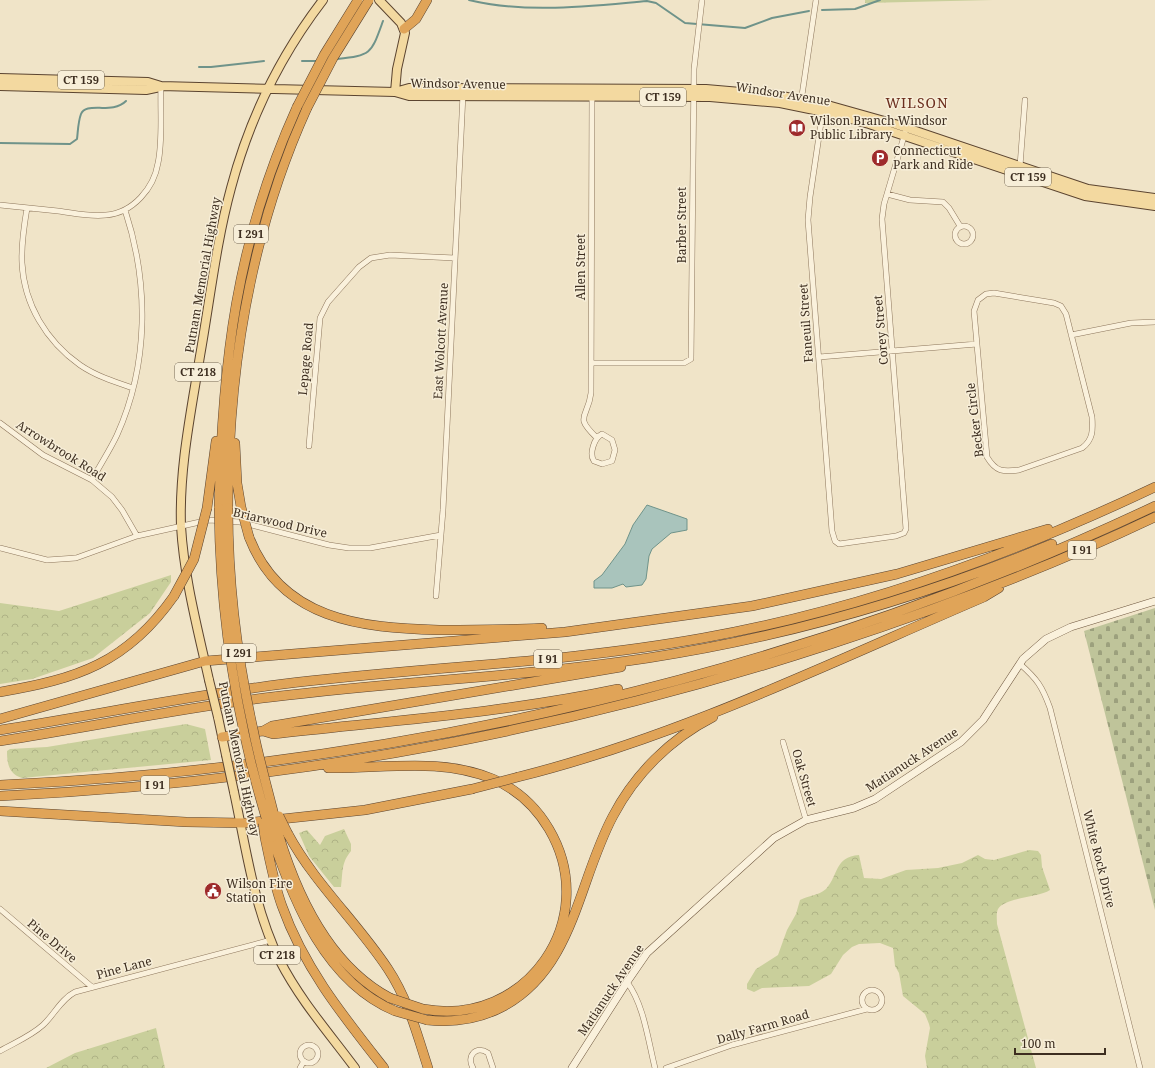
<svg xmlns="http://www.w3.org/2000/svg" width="1155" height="1068" viewBox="0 0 1155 1068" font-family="'Noto Serif',serif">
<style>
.forest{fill:url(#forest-crowns)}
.cemetery{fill:url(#cemetery-stones)}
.water{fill:#a9c4bc;stroke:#6f938a}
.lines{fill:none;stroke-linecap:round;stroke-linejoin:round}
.stream{stroke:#6f938a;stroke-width:2}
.street-casing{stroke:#8d765c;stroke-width:6}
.secondary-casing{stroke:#6f573f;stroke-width:8}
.primary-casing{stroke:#5b4430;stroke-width:10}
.highway-casing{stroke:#5b4430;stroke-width:10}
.street{stroke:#faf1dc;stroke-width:5}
.secondary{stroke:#faf1dc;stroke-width:7}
.primary{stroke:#f3d9a0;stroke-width:8}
.highway{stroke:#e0a458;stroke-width:9}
.primary-bridge-casing{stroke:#5b4430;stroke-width:10;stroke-linecap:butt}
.highway-bridge-casing{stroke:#5b4430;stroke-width:10;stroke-linecap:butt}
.primary-bridge{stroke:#f3d9a0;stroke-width:8}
.highway-bridge{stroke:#e0a458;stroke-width:9}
.labels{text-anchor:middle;stroke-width:3;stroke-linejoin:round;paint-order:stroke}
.shield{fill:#f7eed8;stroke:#756857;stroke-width:1}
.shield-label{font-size:11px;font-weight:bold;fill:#3d2e20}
.street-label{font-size:12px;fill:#3d2e20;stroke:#f7eed8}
.poi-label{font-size:12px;fill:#3d2e20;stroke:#f7eed8;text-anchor:start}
.quarter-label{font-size:14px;letter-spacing:1px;fill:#6b2e1e;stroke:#f7eed8}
</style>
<defs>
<pattern id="forest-crowns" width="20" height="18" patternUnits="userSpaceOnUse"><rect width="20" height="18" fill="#c9cf9b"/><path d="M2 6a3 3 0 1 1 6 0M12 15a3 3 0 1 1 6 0" fill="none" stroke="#aeb285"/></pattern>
<pattern id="cemetery-stones" width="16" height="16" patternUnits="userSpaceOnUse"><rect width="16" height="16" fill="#bfc49a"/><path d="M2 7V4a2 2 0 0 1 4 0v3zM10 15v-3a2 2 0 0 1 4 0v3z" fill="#9ca07d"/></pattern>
</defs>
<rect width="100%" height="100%" fill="#f0e4c8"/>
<!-- forest -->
<path class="forest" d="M865,0H993L865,3Z
M171,575V582L150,613L93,658L32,679L0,684V603L59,611Z
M186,724L205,729L211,760L22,778C9,774 7,764 7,751L10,749L47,747Z
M344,829L351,844V851C341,863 343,872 341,887H334L309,856L299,833L307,830L320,845L325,836Z
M1029,850L1038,851L1041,855L1042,867L1050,890C1038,898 1005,897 998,909C996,913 997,920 997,924L1036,1068H927L925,1056L930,1028L929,1024L925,1014L903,996L899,973L895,966L893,948L880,943L859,944L852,947L843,955L831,974L809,986L762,988L754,992L747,989V984L756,969L778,955L787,930L796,914L800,900C809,895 818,896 826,889C839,875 834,857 859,855L864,878L881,879L906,870L938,868L962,863L978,855L985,859L994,860Z
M156,1028L165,1068H46L75,1053Z"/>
<!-- cemetery -->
<path class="cemetery" d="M1155,608V910L1084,631Z"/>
<!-- water -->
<path class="water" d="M647,505L687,519V530L671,533L652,549L649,556L646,579L642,585L626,587L623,584L612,588H594V581L602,575L625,544L633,525Z"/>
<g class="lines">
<!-- stream -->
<path class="stream" d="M469,0C526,14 589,6 647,1L656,3L685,23L745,28L772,18L809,11
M822,10L855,9L880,0
M337,59C372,55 371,54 383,21
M302,61H317
M199,67H211L264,61
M0,143L70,144L77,139C78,131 78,122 81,114C86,101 112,115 126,101"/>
<defs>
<path id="street" d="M592,94L591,393C588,419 573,415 597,438
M801,102L816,0
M823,109L810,197L808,220L832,531L835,541L839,544L896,536L904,533L906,529L882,219L884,204L905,133
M1020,166L1025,100
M887,194L910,200L943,202L949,208L960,226
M0,205C19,207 38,209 58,211C74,213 90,217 106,215C133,213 154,188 158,163C163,140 160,110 161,86
M27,208C24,226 21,245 22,263C24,304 46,341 80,365C96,376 115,382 133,388
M955 235a9 9 0 1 1 18 0a9 9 0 1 1-18 0Z
M994,293L1054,303L1061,306L1066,314L1092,417C1093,430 1093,440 1082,448L1019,470C1003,472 996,472 987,457L974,311L978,300L986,294Z
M1071,335L1131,323L1155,322
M819,357L977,344
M591,363H684L691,359L694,69L702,0
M0,423L43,455L92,480L112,497L122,510L137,536
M602,434L612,440L615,450L612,461L602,464L594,461C589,454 594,438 602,434Z
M309,446L320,318L328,302L359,267L371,258L390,255L455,258
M92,480C100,465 110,450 117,435C149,364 149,283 125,210
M0,548L47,560L76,558L137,536L209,520L240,522L329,545L349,548H370L441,535
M436,596L443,510L463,94
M1020,664C1037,679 1042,686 1050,708L1140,1068
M783,742L806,820
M0,909L92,987
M627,982C644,1005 648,1040 655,1068
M862 1000a10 10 0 1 1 20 0a10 10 0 1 1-20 0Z
M300 1054a9 9 0 1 1 18 0a9 9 0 1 1-18 0Z
M0,1051C14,1043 31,1036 43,1025C54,1015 61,999 75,992L271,940
M300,1068L304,1061
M473,1068C466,1056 476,1045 488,1053L493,1068
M666,1068L732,1045L867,1009"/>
<path id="secondary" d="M572,1068L627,982L647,953L774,838L806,820L854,808L875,799L961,742L983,720L1023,659L1046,639L1071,627L1155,601"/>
<path id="primary" d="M379,0L401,23L405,33L397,69L395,92
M0,78L148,82L161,86L395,92L409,88L706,89L777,95L831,106L895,124L1088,189L1155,198
M0,86L146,90L160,87
M395,92L409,96L710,97L780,103L824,112L869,124L1085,196L1155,206
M209,680C198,630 184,578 181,526C179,469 191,412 200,356C210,300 216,243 231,188C249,120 280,56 323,0
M218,717L226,755
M234,792C246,848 254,909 280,961C300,1000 329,1033 355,1068"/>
<path id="highway" d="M404,29L416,19L427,0
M235,443L237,483L241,507
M207,508L216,441
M219,508C222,363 236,242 297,107
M228,508C228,370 250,234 307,108
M249,537C281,620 361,628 439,630C474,630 508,630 542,628
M0,692C77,679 127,663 174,596
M0,719L205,661L565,632L752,606L897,574L1048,529
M0,730C94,715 188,696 283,684C423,667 564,663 703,638C860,610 1012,555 1155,487
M263,731L273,734C388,721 504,713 618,689
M222,737L263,731L272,726L621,667
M0,741C91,727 181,708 272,697C397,681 523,677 648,658C787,637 922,597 1052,544
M328,768C384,769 440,757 493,779C516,789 536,807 549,829C602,919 527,1028 423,1009
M518,777C679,737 832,662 984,597L999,588
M0,785C394,767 798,675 1155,506
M0,796C282,783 562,732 831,644C941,608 1050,567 1155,517
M0,811L186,822L245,823L365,810L472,789
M288,834C315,884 357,922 388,969C408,999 417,1034 428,1068
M279,836C298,898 330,966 390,998
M272,837C294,903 326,982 395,1011
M265,838C270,861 274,884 282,906C304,968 344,1017 384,1068
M427,1020C454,1023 480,1019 504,1006C574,968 578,881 613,816C635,774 670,739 713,717"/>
</defs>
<!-- street casing -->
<use href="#street" class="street-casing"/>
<!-- secondary casing -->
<use href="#secondary" class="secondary-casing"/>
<!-- primary casing -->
<use href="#primary" class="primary-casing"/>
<!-- highway casing -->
<use href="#highway" class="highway-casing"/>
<!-- street -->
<use href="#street" class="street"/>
<!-- secondary -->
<use href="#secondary" class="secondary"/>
<!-- primary -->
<use href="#primary" class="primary"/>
<!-- highway -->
<use href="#highway" class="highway"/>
<defs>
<path id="primary-bridge" d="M209,680L218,717
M226,755L234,792"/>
<path id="highway-bridge" d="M297,107L324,55L358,0
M307,108L333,58L369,0
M241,507L249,537
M219,508C220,620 238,731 272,837
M228,508C228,582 237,657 253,729C260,765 271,800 279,836
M174,596L194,559L207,508
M472,789L518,777
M279,816L288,834
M263,823L265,838
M390,998L423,1009
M395,1011L427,1020"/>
</defs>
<!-- primary-bridge casing -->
<use href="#primary-bridge" class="primary-bridge-casing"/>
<!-- highway-bridge casing -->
<use href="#highway-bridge" class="highway-bridge-casing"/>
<!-- primary-bridge -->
<use href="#primary-bridge" class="primary-bridge"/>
<!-- highway-bridge -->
<use href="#highway-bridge" class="highway-bridge"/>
</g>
<!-- icons -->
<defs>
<symbol id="library-disc" viewBox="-11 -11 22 22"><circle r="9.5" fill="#9e2a2b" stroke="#f7eed8"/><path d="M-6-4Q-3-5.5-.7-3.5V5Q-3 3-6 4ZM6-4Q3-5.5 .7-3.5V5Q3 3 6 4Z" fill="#fff"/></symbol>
<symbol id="parking-disc" viewBox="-11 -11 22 22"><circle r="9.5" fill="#9e2a2b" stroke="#f7eed8"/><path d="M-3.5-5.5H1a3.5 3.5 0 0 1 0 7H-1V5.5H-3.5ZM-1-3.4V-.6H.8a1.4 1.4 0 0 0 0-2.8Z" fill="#fff"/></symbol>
<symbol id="civic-disc" viewBox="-11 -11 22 22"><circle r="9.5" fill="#9e2a2b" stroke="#f7eed8"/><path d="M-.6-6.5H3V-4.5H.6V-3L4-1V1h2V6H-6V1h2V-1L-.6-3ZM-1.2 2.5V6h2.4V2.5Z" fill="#fff"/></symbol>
</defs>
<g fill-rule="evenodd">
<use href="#library-disc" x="787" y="118" width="20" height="20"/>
<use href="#parking-disc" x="870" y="148" width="20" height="20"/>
<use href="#civic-disc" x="203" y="881" width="20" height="20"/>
</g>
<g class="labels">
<!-- shield labels -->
<g class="shield">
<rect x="58" y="71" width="46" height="18" rx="3"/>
<rect x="640" y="88" width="46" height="18" rx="3"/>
<rect x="1005" y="168" width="46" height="18" rx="3"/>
<rect x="234" y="225" width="34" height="18" rx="3"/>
<rect x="175" y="363" width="46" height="18" rx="3"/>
<rect x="1068" y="541" width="28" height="18" rx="3"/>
<rect x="222" y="644" width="34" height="18" rx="3"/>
<rect x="534" y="650" width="28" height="18" rx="3"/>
<rect x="141" y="776" width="28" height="18" rx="3"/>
<rect x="254" y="946" width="46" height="18" rx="3"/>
</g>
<g class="shield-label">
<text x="81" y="84">CT 159</text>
<text x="663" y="101">CT 159</text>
<text x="1028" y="181">CT 159</text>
<text x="251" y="238">I 291</text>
<text x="198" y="376">CT 218</text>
<text x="1082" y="554">I 91</text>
<text x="239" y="657">I 291</text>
<text x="548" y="663">I 91</text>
<text x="155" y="789">I 91</text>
<text x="277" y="959">CT 218</text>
</g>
<!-- street labels -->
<g class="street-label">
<text transform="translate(458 84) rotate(1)" y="4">Windsor Avenue</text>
<text transform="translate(783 94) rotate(9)" y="4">Windsor Avenue</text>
<text transform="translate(682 225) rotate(-90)" y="4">Barber Street</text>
<text transform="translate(581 267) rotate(-90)" y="4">Allen Street</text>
<text transform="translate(203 275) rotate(-80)" y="4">Putnam Memorial Highway</text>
<text transform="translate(806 323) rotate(-94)" y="4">Faneuil Street</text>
<text transform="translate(881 330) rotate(-95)" y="4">Corey Street</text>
<text transform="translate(441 341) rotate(-87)" y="4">East Wolcott Avenue</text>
<text transform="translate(306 359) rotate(-85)" y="4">Lepage Road</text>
<text transform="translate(975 420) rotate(-97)" y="4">Becker Circle</text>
<text transform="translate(61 451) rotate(32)" y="4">Arrowbrook Road</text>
<text transform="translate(280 523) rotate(13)" y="4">Briarwood Drive</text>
<text transform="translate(239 759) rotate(78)" y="4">Putnam Memorial Highway</text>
<text transform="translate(912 760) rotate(-33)" y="4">Matianuck Avenue</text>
<text transform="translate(804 778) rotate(74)" y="4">Oak Street</text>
<text transform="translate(1099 859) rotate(76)" y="4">White Rock Drive</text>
<text transform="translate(52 941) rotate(40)" y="4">Pine Drive</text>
<text transform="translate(124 968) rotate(-15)" y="4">Pine Lane</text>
<text transform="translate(611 990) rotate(-56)" y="4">Matianuck Avenue</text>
<text transform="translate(763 1027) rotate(-16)" y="4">Dally Farm Road</text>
</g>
<!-- poi labels -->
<g class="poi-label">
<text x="810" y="125">Wilson Branch Windsor<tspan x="810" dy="14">Public Library</tspan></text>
<text x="893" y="155">Connecticut<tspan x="893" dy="14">Park and Ride</tspan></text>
<text x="226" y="888">Wilson Fire<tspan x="226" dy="14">Station</tspan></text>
</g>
<!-- quarter labels -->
<g class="quarter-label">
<text x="917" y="108">WILSON</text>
</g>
</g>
<!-- scale -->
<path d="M1015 1048v6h90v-6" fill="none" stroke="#3d2e20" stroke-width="2"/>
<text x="1021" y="1048" font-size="12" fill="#3d2e20" stroke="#f7eed8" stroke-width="3" paint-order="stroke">100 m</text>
</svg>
